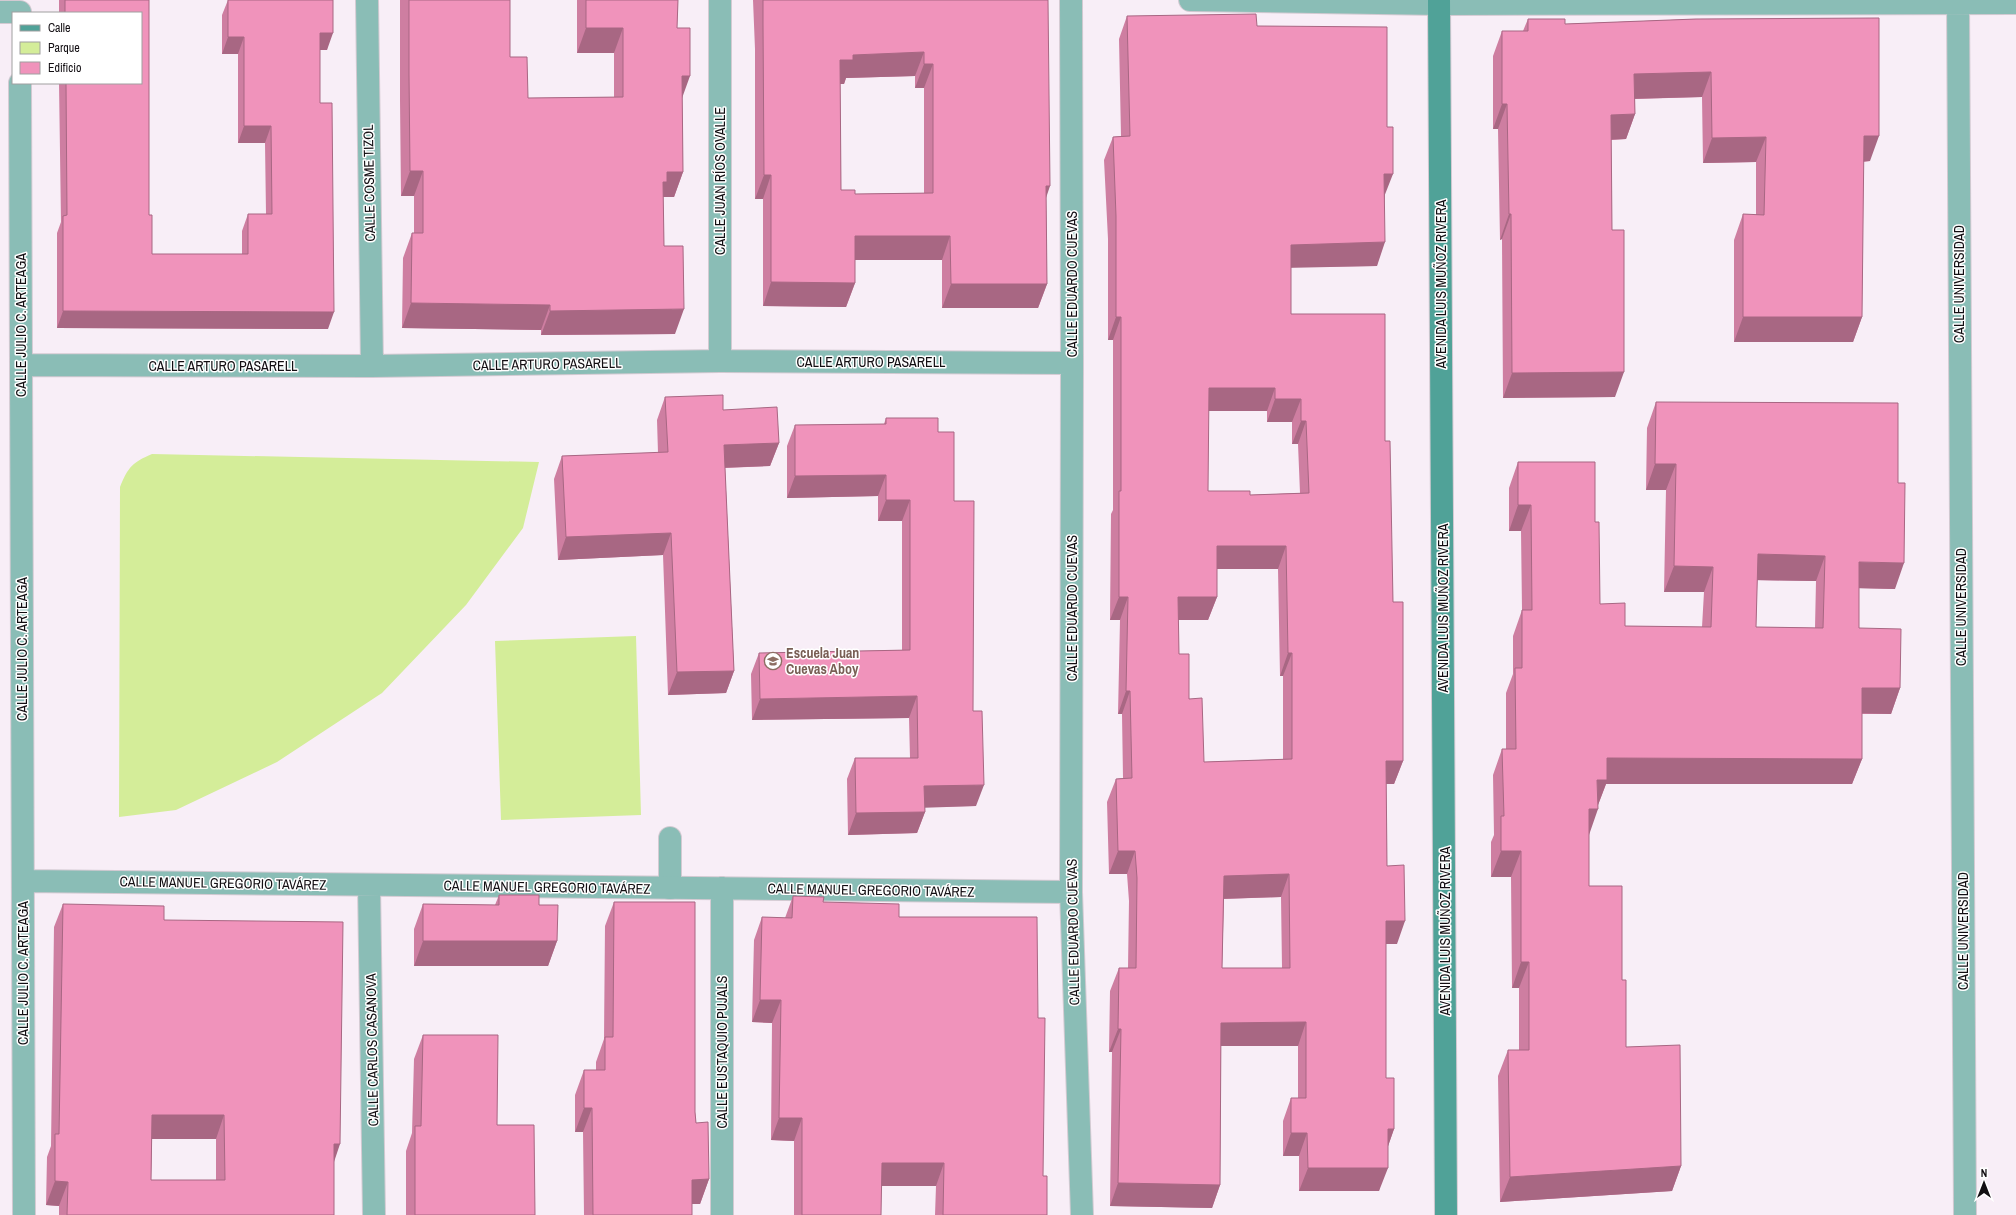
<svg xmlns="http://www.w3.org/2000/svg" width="2016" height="1215" viewBox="0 0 2016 1215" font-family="'Archivo Narrow',sans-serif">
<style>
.green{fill:#d4ed99}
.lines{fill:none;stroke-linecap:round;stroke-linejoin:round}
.lane-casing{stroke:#d3cad2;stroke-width:24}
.street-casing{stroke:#d3cad2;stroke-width:24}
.secondary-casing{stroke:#d3cad2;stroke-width:24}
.lane{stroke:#8abdb6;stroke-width:22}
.street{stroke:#8abdb6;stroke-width:22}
.secondary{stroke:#50a298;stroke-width:22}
.wall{fill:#ce7ea1;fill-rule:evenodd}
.shaded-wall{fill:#a86783}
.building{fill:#f093bb;stroke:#a86783;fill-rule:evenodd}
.labels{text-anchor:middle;stroke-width:3;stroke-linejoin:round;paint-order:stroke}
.street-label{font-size:14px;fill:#120e12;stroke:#fff}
.education-label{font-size:14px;font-weight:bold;fill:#785e54;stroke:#fff;text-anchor:start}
</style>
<rect width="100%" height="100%" fill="#f8eef7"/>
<!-- green -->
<path class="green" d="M152,454L539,462L523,528L466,605L382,693L277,762L176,810L119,817L120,487C128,467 133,462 152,454Z
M636,636L641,815L501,820L495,641Z"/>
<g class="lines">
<defs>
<path id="lane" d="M670,838V888"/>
<path id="street" d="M367,0L372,366
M720,0V361
M1071,0L1072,363L1071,892L1082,1215
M1190,0L1439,4L2016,3
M1958,0L1965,1215
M0,12H20
M20,83L24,1215
M21,365L372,366L720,361L1072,363
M23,881L1071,892
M369,885L374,1215
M722,888V1215"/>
<path id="secondary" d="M1439,0L1446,1215"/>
</defs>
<!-- lane casing -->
<use href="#lane" class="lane-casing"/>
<!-- street casing -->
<use href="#street" class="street-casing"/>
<!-- secondary casing -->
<use href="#secondary" class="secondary-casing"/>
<!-- lane -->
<use href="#lane" class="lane"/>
<!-- street -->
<use href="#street" class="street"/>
<!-- secondary -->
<use href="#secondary" class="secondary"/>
</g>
<!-- wall -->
<path class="wall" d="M59,0H149V215L152,254H242V231L248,214H266L265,143H238V54H222V15L228,0H333L327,50H320V103L328,329L57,328V233L61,222L59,83H141V13H59Z
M400,0H510V57L528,98L614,97V53H577V0H678L677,28L682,97L683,172L674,197H663L664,246L675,334L541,335V330L402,328L403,258L412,233H414V196H401L400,100Z
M753,0H1048L1046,198L1047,284L1038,308H942V260H855V283L846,307L763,306V199H755V49ZM915,76V88H924V193L855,194L841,190L840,84H844L846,78Z
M1127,16L1257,26L1385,196L1377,266L1291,267V314L1385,441L1393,602L1403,761L1394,784H1386L1387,866L1397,944H1386V1078L1394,1129L1388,1146L1379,1191H1299V1156H1283V1121L1291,1098H1298V1046H1221L1220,1185L1212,1208L1110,1206L1112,1052H1109L1110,991L1119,968H1128L1129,901L1127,874H1109L1107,802L1116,779L1123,778L1122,714H1118L1120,620H1110L1111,514L1113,510V340H1108V239L1104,160L1113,137L1121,136L1119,39ZM1208,411H1267V422H1292V444H1298L1300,493L1250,495L1208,491ZM1217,569H1278L1280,676H1283V759L1204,762L1179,654L1178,620H1208L1217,597ZM1281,897L1282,968H1222L1224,899Z
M1528,19L1565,24L1696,19L1870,161L1863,162L1862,317L1853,342H1734V240L1743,214L1756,215V162L1703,163L1702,97L1635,99V114L1626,139L1611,140L1612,230L1615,397L1503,398L1502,239L1500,240L1498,129H1493V56L1502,31H1523Z
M665,397L723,410L779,443L770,466L725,468L734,671L726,693L668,695L663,555L558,560L554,479L562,456L658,453L657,420Z
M1656,402L1895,589L1859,588V628L1900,688L1891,714H1862V759L1852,784H1606L1598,805L1589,833V886L1622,980L1626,1047L1681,1166L1672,1191L1500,1202L1498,1076L1508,1050H1519V988H1512L1511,877H1491V842L1494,835L1493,775L1502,749H1506V693L1513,674V636L1522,610L1521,531H1509V488L1518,462L1595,522L1600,604L1625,626L1702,627L1704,592H1664L1666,490H1646L1647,428ZM1757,580L1816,581L1815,628L1756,627Z
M886,418L938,432L954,501L973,711L976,806L925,807V812L917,833L848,835L847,779L855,758H910L909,718L752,720L751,674L759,653L902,650V521H878V496L787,498V446L795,425L884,424Z
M499,895L539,905L557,941L548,966H414V929L423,904L495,905Z
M793,896L899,917L1038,1018L1043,1176L1047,1215H935L936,1186H881V1215H794V1141L771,1140L772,1023L752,1022L754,940L762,917L785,918Z
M614,902L695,1112L696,1123L709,1179L700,1204H692V1215H584L583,1132H575V1095L584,1070H596V1062L604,1039L605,926Z
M63,904L164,920L334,1162V1215H59V1206L46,1205L47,1157L51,1146L54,927ZM152,1139H216V1180H151Z
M423,1035L497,1125L535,1215H406V1151L412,1133L414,1059Z"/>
<!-- shaded-wall -->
<path class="shaded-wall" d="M586,28H623L614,53H577Z
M320,33H333L327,50H314Z
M228,37H244L238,54H222Z
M924,52L915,76L846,78L844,84H831L840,60L853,55Z
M924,64H933L924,88H915Z
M1711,72L1702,97L1625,99L1634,74Z
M682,76H690L681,101Z
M1502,104H1507L1498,129H1493Z
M1635,114L1626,139L1602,140L1611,115Z
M244,126H271L265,143H238Z
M1864,136H1879L1870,161L1854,162Z
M1766,137L1756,162L1703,163L1712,138Z
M410,171H423L414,196H401Z
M667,172H683L674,197H661L654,207Z
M1384,174H1393L1384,197Z
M764,175H771L763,199H755Z
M1046,186H1050L1042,210Z
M1509,214H1511L1502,239L1500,240Z
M855,236H950L942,260H846Z
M1385,242L1377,266L1283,268L1291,245Z
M771,282L855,283L846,307L763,306Z
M951,284H1047L1038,308H942Z
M411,303L550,305L541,330L402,328Z
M684,309L675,334L541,335L550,311Z
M63,311L334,312L328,329L57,328Z
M1116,317H1121L1113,340H1108Z
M1743,317H1862L1853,342H1734Z
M1624,372L1615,397L1503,398L1512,373Z
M1209,388H1275L1267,411H1200Z
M1275,399H1301L1292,422H1267Z
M1301,421H1306L1298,444H1292Z
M779,443L770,466L716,468L724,445Z
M1655,464H1676L1666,490H1646Z
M886,475L878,496L787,498L795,476Z
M886,500H910L902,521H878Z
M1518,505H1531L1521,531H1509Z
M671,533L663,555L558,560L566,537Z
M1217,546H1286L1278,569H1208Z
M1758,554L1825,556L1816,581L1749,580Z
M1859,562L1904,563L1895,589L1850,588Z
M1674,566L1713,567L1704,592H1664Z
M1119,597H1128L1120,620H1110Z
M1178,597H1217L1208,620H1170Z
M1288,653H1292L1283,676H1280Z
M734,671L726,693L668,695L677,672Z
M1862,688H1900L1891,714L1852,713Z
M1126,691H1130L1122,714H1118Z
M917,696L909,718L752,720L760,699Z
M1607,758L1862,759L1852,784H1606L1598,805L1597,780Z
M1386,761H1403L1394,784H1378Z
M984,785L976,806L917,808L924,786Z
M1589,809H1598L1589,835Z
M925,812L917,833L848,835L856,813Z
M1118,851H1135L1127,874H1109Z
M1501,851H1521L1511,877H1491Z
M1289,874L1281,897L1216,899L1224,876Z
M1386,921H1405L1397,944H1378Z
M423,941H557L548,966H414Z
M1521,962H1529L1519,988H1512Z
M760,1000H781L772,1023L752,1022Z
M1306,1022L1298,1046H1212L1221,1023Z
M1118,1029H1121L1112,1052H1109Z
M584,1108H592L583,1132H575Z
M152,1115H224L216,1139H144Z
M779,1118H802L794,1141L771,1140Z
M1388,1129H1394L1386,1152Z
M1291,1133H1307L1299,1156H1283Z
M334,1144H340L332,1168Z
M882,1163H944L936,1186H873Z
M1681,1166L1672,1191L1500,1202L1510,1177Z
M1308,1168H1388L1379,1191H1299Z
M709,1179L700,1204H683L692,1180Z
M55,1181L68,1182L59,1206L46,1205Z
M1118,1183L1220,1185L1212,1208L1110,1206Z"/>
<!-- building -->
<path class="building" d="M65,0H149V215H152V254H248V214H272L271,126H244V37H228V0H333V33H320V103H332L334,312L63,311V216L67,215L66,83H141V13H65Z
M409,0H510V57H527L528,98L623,97V28H586V0H678L677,28H690V76H682L683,172H667V182H663L664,246H683L684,309L550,311V305L411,303L412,233H423V171H410L409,75Z
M763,0H1048L1050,186H1046L1047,284H951L950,236H855V283L771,282V175H764L763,25ZM924,52V64H933V193L855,194V190H841L840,60H853V55Z
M1256,14L1257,26L1387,27V127H1393V174H1384L1385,242L1291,245V314H1385V441H1390L1393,602H1403V761H1386L1387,866L1404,865L1405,921H1386V1078H1394V1129H1388V1168H1308L1307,1133H1291V1098H1306V1022L1221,1023L1220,1185L1118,1183L1121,1029H1118L1119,968H1136L1137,878L1135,851H1118L1116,779L1132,778L1130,691H1126L1128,597H1119V491H1121V317H1116V216L1113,137L1130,136L1127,16ZM1209,388H1275V399H1301V421H1306L1309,493L1250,495V491H1208ZM1217,546H1286L1288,653H1292V759L1204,762L1202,698L1189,699V654H1179L1178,597H1217ZM1289,874L1290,968H1222L1224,876Z
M1879,18V136H1864L1862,317H1743V214L1764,215L1766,137L1712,138L1711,72L1634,74L1635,114L1611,115L1612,230H1624V372L1512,373L1511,214H1509L1507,104H1502V31H1528V19H1565V24L1696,19Z
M723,395V410L777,407L779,443L724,445L734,671L677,672L671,533L566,537L562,456L668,452L665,397Z
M1656,402L1898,403V483H1905L1904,563L1859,562V628L1901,629L1900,688H1862V759L1607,758V780H1597L1598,809H1589V886H1622V980H1626V1047L1680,1045L1681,1166L1510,1177L1508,1050H1529V962H1521V851H1501V816H1504L1502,749H1516L1515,668H1522V610H1532L1531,505H1518V462H1595V522H1599L1600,604L1625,603V626L1711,627L1713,567L1674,566L1676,464H1655ZM1758,554L1825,556L1823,628L1756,627Z
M886,418H938V432H954V501H974L973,711H982L984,785L924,786L925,812L856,813L855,758H918L917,696L760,699L759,653L910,650V500H886V475L795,476V425L886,424Z
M499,895H539V905H558L557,941H423V904L499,905Z
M793,896L824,897L823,902L899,904V917H1037L1038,1018H1045L1043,1176H1047V1215H943L944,1163H882L881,1215H802V1118H779L781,1000H760L762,917L792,918Z
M614,902H695V1112L696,1123L708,1122L709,1179L692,1180V1215H593L592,1108H584V1070H605V1037H613Z
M63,904L164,906V920L343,922L340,1144H334V1215H67L68,1182L55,1181V1134H59ZM152,1115H224L225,1180H151Z
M423,1035H498L497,1125H534L535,1215H415V1126H421Z"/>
<!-- icons -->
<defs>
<symbol id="school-ring" viewBox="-11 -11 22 22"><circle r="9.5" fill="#fff" stroke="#8d6e63" stroke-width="1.5"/><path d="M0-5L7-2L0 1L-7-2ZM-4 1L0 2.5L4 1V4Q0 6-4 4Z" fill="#8d6e63"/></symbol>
</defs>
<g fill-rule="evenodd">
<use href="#school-ring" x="763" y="651" width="20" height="20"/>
</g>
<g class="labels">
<!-- street labels -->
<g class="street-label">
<text transform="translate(720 181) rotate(-90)" y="5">CALLE JUAN RÍOS OVALLE</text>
<text transform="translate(369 183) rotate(-91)" y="5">CALLE COSME TIZOL</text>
<text transform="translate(1072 284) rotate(-90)" y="5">CALLE EDUARDO CUEVAS</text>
<text transform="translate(1441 284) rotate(-90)" y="5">AVENIDA LUIS MUÑOZ RIVERA</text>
<text transform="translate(1959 284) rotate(-90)" y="5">CALLE UNIVERSIDAD</text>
<text transform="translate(21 325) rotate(-90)" y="5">CALLE JULIO C. ARTEAGA</text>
<text x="871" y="367">CALLE ARTURO PASARELL</text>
<text transform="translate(547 364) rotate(-1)" y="5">CALLE ARTURO PASARELL</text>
<text x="223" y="371">CALLE ARTURO PASARELL</text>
<text transform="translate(1961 607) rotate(-90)" y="5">CALLE UNIVERSIDAD</text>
<text transform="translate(1072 608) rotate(-90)" y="5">CALLE EDUARDO CUEVAS</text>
<text transform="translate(1443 608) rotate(-90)" y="5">AVENIDA LUIS MUÑOZ RIVERA</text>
<text transform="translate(22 649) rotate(-90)" y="5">CALLE JULIO C. ARTEAGA</text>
<text transform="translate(223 883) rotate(1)" y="5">CALLE MANUEL GREGORIO TAVÁREZ</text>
<text transform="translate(547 887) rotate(1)" y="5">CALLE MANUEL GREGORIO TAVÁREZ</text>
<text transform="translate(871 890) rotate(1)" y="5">CALLE MANUEL GREGORIO TAVÁREZ</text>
<text transform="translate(1445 931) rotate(-90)" y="5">AVENIDA LUIS MUÑOZ RIVERA</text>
<text transform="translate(1963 931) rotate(-90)" y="5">CALLE UNIVERSIDAD</text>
<text transform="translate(1073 932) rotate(-91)" y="5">CALLE EDUARDO CUEVAS</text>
<text transform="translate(23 973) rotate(-90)" y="5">CALLE JULIO C. ARTEAGA</text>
<text transform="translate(372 1050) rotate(-91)" y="5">CALLE CARLOS CASANOVA</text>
<text transform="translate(722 1052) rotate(-90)" y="5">CALLE EUSTAQUIO PUJALS</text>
</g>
<!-- education labels -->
<g class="education-label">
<text x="786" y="658">Escuela Juan<tspan x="786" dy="16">Cuevas Aboy</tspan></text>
</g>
</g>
<!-- legend -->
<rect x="12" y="12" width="130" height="72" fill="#ffffff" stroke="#a09fa0"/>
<rect x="20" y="25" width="20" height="6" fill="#50a298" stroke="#a09fa0"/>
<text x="48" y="32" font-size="12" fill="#120e12">Calle</text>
<rect x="20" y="42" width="20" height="12" fill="#d4ed99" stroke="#a09fa0"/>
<text x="48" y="52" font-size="12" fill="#120e12">Parque</text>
<rect x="20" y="62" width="20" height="12" fill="#f093bb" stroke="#a09fa0"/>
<text x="48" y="72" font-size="12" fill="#120e12">Edificio</text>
<!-- north arrow -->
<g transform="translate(1984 1183)" stroke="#ffffff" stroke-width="3" paint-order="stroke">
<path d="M0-3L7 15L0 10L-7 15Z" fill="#120e12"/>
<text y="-6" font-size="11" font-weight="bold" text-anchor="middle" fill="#120e12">N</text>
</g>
</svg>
